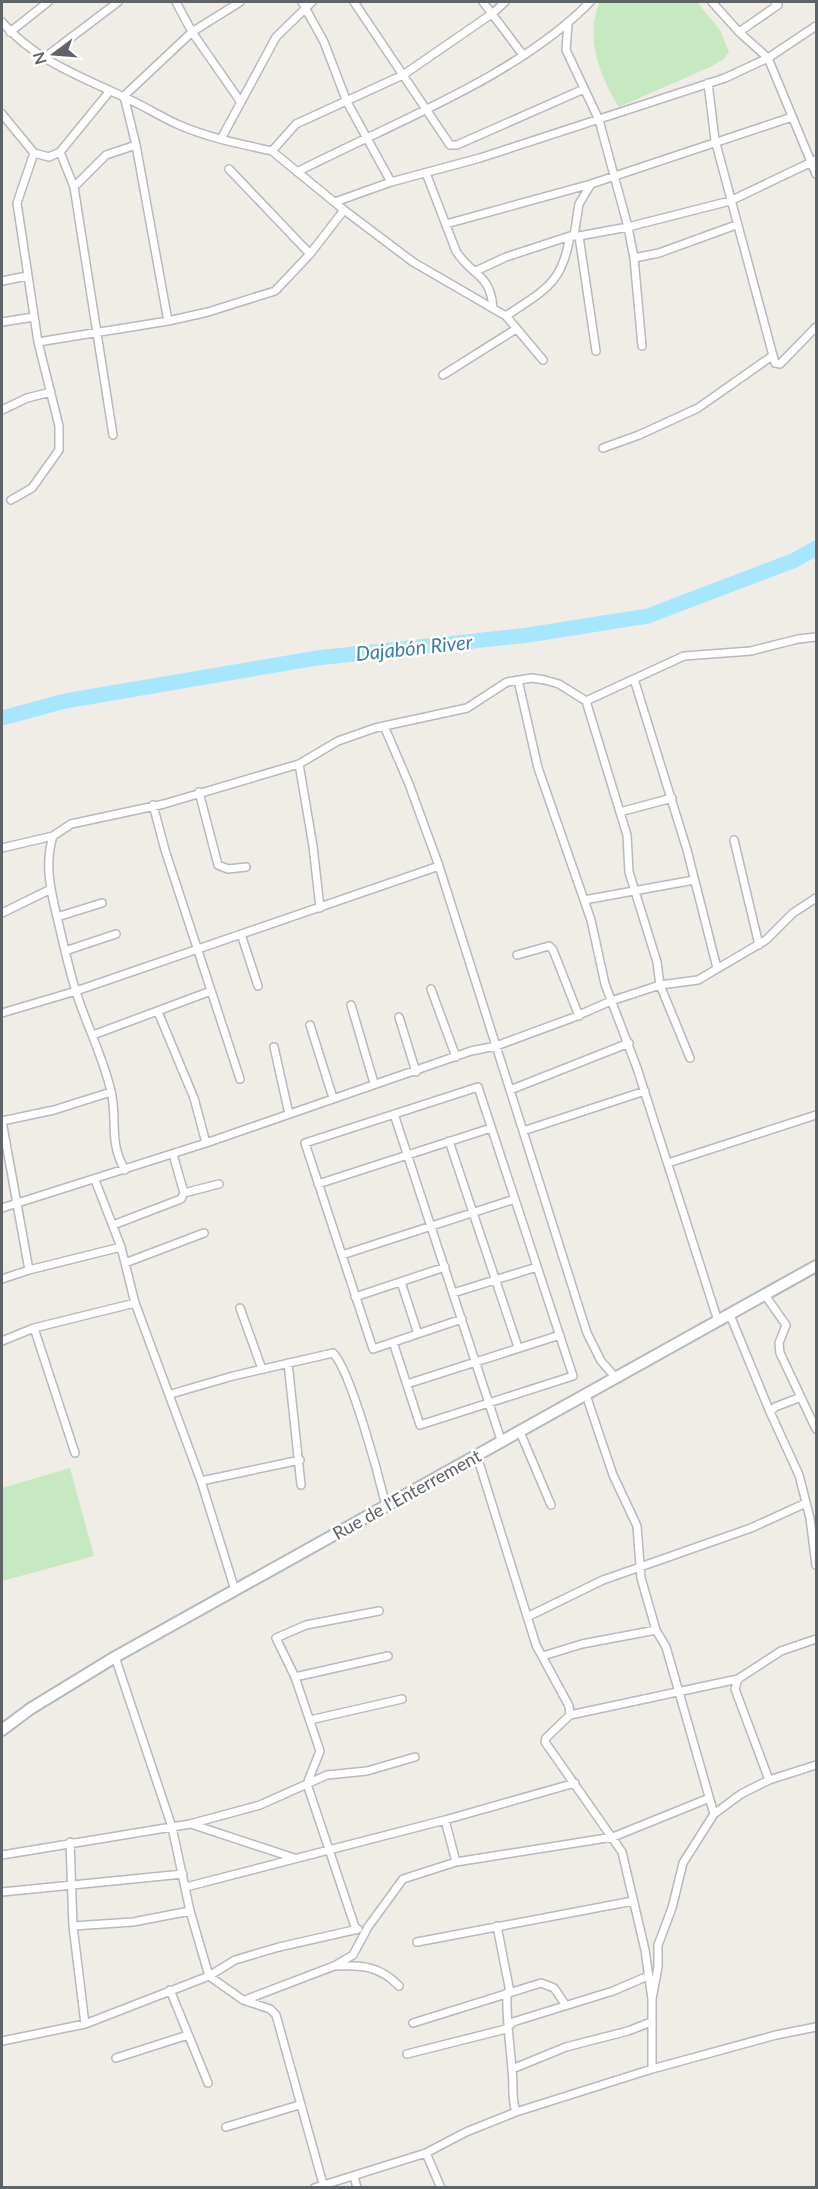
<svg xmlns="http://www.w3.org/2000/svg" width="818" height="2189" viewBox="0 0 818 2189" font-family="Lato,sans-serif">
<style>
.green{fill:#c7e9c1}
.lines{fill:none;stroke-linecap:round;stroke-linejoin:round}
.river{stroke:#a7e6ff;stroke-width:15}
.street-casing{stroke:#b6b9bd;stroke-width:10}
.secondary-casing{stroke:#b4babe;stroke-width:14}
.street{stroke:#fff;stroke-width:7}
.secondary{stroke:#fff;stroke-width:10}
.labels{text-anchor:middle;stroke-width:5;stroke-linejoin:round;paint-order:stroke}
.street-label{font-size:18px;fill:#5d6367;stroke:#fff}
.water-label{font-size:20px;font-style:italic;fill:#387da5;stroke:#fff}
</style>
<rect width="100%" height="100%" fill="#f0ece6"/>
<!-- green -->
<path class="green" d="M600,2H697L720,30L729,52L724,59L710,67L619,107C600,78 584,35 600,2Z
M70,1468L94,1556L2,1581V1488Z"/>
<g class="lines">
<!-- river -->
<path class="river" d="M2,718L65,701L317,658L528,635L648,616L795,560L816,548"/>
<defs>
<path id="street" d="M176,2L192,32L240,101
M302,2L324,42L347,102L391,182L335,202
M354,2L450,145H457L584,89
M483,2L523,55
M712,2L739,32L768,58L816,174
M2,22C34,60 82,77 126,98C144,106 161,117 179,125C209,138 241,144 272,151L296,124L403,75L493,13L505,2
M568,24L566,50L599,120L628,227L634,258L642,346
M10,32L48,2
M739,32L778,5L775,2
M44,58L118,2
M708,83L715,140L775,363L780,364L816,327
M124,96L136,145L168,321
M124,96L192,32L240,2
M2,114L34,153L49,157L60,152L109,92
M221,139L276,37L312,2
M272,151L344,210L413,262L506,316L543,360
M60,152L74,187L113,435
M229,169L310,254
M297,172C390,124 517,77 590,2
M426,173L456,251C472,277 490,272 493,308
M391,182L480,158L725,78L768,58L816,26
M74,187L106,155L136,145
M446,224L591,184
M575,236H579L596,351
M579,236L628,227L730,201L816,160
M634,258L659,253L736,225
M476,271L506,257L570,236
M2,281L27,276
M506,316C544,290 562,285 570,236H574L579,204L591,184L792,117
M2,322L34,317
M38,342L168,321L208,312L275,291L310,254L344,210
M443,375L516,329
M2,410L27,398L51,392
M603,448L639,435L698,408L772,356
M11,500L32,488L59,450V426L38,342L17,203L34,153
M634,679L687,850L717,968
M518,680L538,768L591,920L605,984L637,1068L718,1321
M586,701L627,835L629,872L657,962L660,985L690,1058
M384,726L409,784L439,866L587,1333L601,1361L616,1378
M299,764L313,846L320,908
M199,792L218,865L228,869L246,867
M153,805L165,850L240,1079
M620,812L672,798
M53,836C44,865 51,892 58,921C65,950 71,981 82,1009C92,1036 104,1062 111,1091C118,1120 108,1141 125,1170
M734,840L759,945
M2,848L53,836L71,824L164,804L299,764L338,741L375,728L467,708L507,682L532,678L545,680L559,684L586,701L684,656L751,651L798,639L816,637
M584,900L694,880
M2,913L51,889
M57,917L102,903
M241,934L258,986
M65,951L116,934
M517,955L549,946L553,950L579,1016
M431,989L456,1057
M351,1005L374,1083
M158,1012L194,1098L206,1143
M2,1013L76,991L439,866
M399,1017L416,1072
M310,1025L333,1098
M93,1035L211,991
M274,1047L289,1114
M510,1090L629,1043
M394,1114L502,1443
M2,1121L29,1270
M2,1121L54,1110L111,1092
M523,1131L645,1091
M449,1141L518,1347
M668,1163L816,1115
M95,1180L121,1247L135,1303L201,1481L235,1590
M318,1184L491,1128
M184,1193L219,1184
M2,1208L206,1143L471,1051L496,1046L572,1018L611,1001L660,985L698,980L766,940L793,913L816,898
M113,1225L181,1199L184,1193L173,1154
M342,1255L515,1199
M125,1263L204,1233
M2,1279L29,1270L121,1247
M401,1282L418,1334
M453,1293L537,1267
M765,1295L786,1325L779,1343L780,1353L816,1429
M355,1297L445,1267
M240,1308L262,1369
M730,1315L770,1412
M34,1328L75,1453
M2,1341L34,1328L135,1303
M393,1342L420,1425L573,1376L478,1087L305,1143L373,1349L462,1319
M288,1363L301,1485
M407,1384L560,1335
M171,1394L233,1376L333,1353C351,1371 379,1477 386,1506
M586,1395L613,1475L637,1526L641,1578L656,1630L666,1647L714,1814
M801,1397L775,1407L770,1412L799,1475L810,1518L816,1565
M520,1432L551,1505
M477,1456L536,1645L569,1706L570,1715L546,1738L545,1742L622,1852L645,1950L652,1999
M201,1481L300,1460
M527,1617L603,1580L751,1528L806,1503
M543,1656L582,1644L656,1630
M115,1657L172,1827L190,1911L209,1976L243,2000L270,2009L276,2015L323,2184
M295,1677L388,1656
M570,1715L738,1679
M310,1720L402,1699
M769,1780L735,1689L738,1679L781,1651L816,1639
M445,1820L456,1862
M191,1824L294,1858
M70,1842L73,1926L85,2024
M2,1855L190,1824L260,1805L327,1775L367,1771L415,1757
M186,1887L445,1820L575,1783
M2,1892L183,1874
M73,1926L133,1922L190,1911
M497,1926L510,1992
M356,1930L307,1784L320,1751L295,1677L276,1638L306,1625L379,1611
M417,1942L633,1901
M336,1966C362,1965 380,1966 399,1986
M170,1990L208,2083
M507,1993C506,2020 510,2043 512,2069C514,2084 511,2098 516,2112
M245,2000L334,1966L353,1955L368,1927L403,1879L456,1862L613,1837L707,1799
M413,2023L541,1983L554,1988L565,2004
M2,2041L85,2024L209,1976L235,1960L279,1947L358,1929
M407,2054L506,2029L513,2022L613,1991L648,1976
M116,2058L188,2035
M512,2069L566,2047L628,2031L651,2022
M652,2069V1999L658,1967V1945L672,1908L683,1863L714,1814L741,1794L769,1780L816,1765
M226,2127L299,2105
M426,2153L441,2188
M354,2176L357,2188
M314,2188L426,2153L466,2132L516,2112L652,2069L776,2035L816,2027"/>
<path id="secondary" d="M2,1730L30,1709L115,1657L816,1266"/>
</defs>
<!-- street casing -->
<use href="#street" class="street-casing"/>
<!-- secondary casing -->
<use href="#secondary" class="secondary-casing"/>
<!-- street -->
<use href="#street" class="street"/>
<!-- secondary -->
<use href="#secondary" class="secondary"/>
</g>
<g class="labels">
<!-- street labels -->
<g class="street-label">
<text transform="translate(407 1495) rotate(-29)" y="6">Rue de l'Enterrement</text>
</g>
<!-- water labels -->
<g class="water-label">
<text transform="translate(414 648) rotate(-6)" y="7">Dajabón River</text>
</g>
</g>
<!-- border -->
<rect width="818" height="2189" fill="none" stroke="#5d6367" stroke-width="6"/>
<!-- north arrow -->
<g transform="translate(54 54) rotate(254)" stroke="#ffffff" stroke-width="4.5" paint-order="stroke">
<path d="M0-4.5L10 22L0 15L-10 22Z" fill="#5d6367"/>
<text y="-9" font-size="16" font-weight="bold" text-anchor="middle" fill="#5d6367">N</text>
</g>
</svg>
